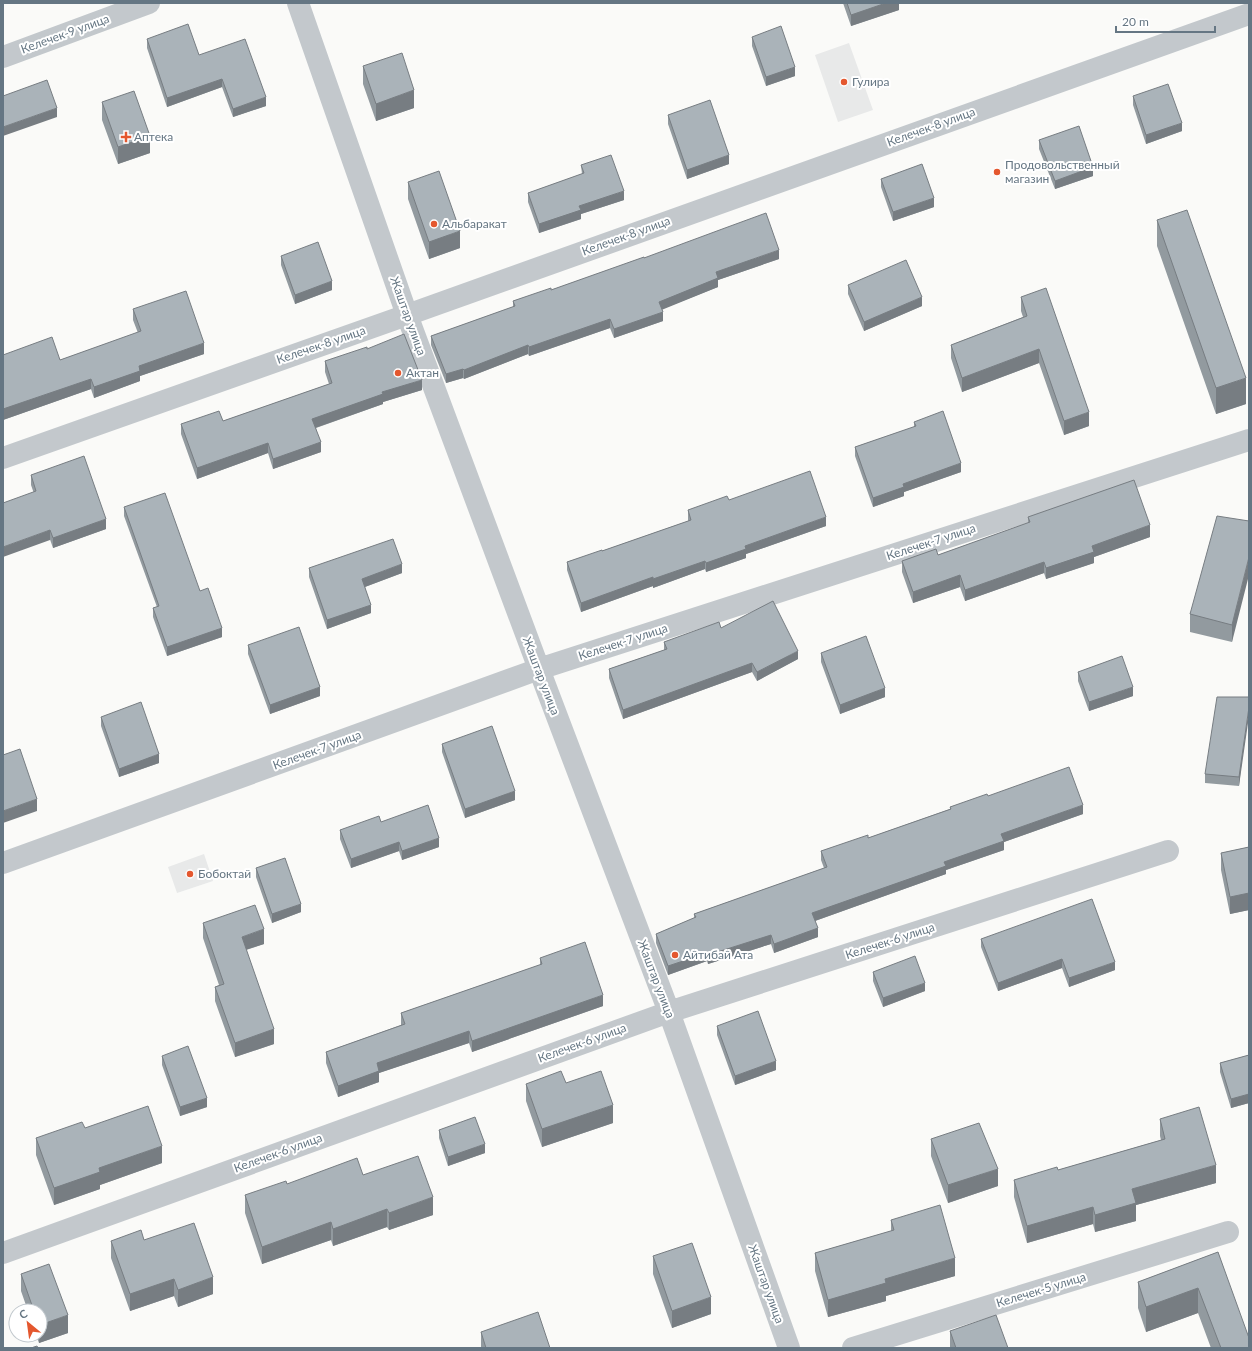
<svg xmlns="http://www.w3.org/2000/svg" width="1252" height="1351" viewBox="0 0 1252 1351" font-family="Lato,sans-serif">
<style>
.built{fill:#e8e9e9}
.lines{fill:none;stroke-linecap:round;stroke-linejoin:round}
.street{stroke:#c3c8cc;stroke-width:22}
.wall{fill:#929a9f}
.shaded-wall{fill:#777d82}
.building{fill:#aab3b9;stroke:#777d82}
.poi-dot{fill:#e4572e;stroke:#fff;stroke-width:1.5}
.labels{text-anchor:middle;stroke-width:4;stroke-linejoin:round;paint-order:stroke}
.street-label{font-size:12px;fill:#657683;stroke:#fff}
.poi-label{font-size:12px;fill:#657683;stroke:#fff;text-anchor:start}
</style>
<rect width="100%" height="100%" fill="#fafaf8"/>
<!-- built -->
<path class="built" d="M849,43L873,110L838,122L815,55Z
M204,854L213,881L177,893L168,867Z"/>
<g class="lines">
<!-- street -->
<path class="street" d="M298,3L407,315L539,669L669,1012L789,1348
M3,57L149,3
M3,458L407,315L1249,14
M3,863L539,669L1249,440
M3,1253L669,1012L1168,851
M853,1348L1228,1232"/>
</g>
<!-- wall -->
<path class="wall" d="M843,3H899V10L851,26Z
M752,37L795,76L766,86L752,46Z
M147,39L199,55L266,106L233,117L222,87L167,107L147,48Z
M363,66L414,108L376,121L363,84Z
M1133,96L1182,131L1146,144L1133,105Z
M102,102L150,153L118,164L102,120Z
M668,115L729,164L687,179L668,124Z
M1039,140L1093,176L1055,189L1039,149Z
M581,165L624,200L581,214V219L539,233L528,202V193L582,174Z
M881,179L934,207L893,221L881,187Z
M408,182L460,248L429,259L408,199Z
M1157,220L1246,404L1216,414L1157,246Z
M281,256L332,290L295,304L281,265Z
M644,258L779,259L718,280V287L662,309L663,321L614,338L610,328L529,356L528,354L464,379L463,378L446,383L431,345V336L513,307V301L551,290Z
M848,285L922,306L864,331L848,294Z
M1021,297L1089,426L1064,435L1039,363L962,392L951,358V345L1023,317L1021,311Z
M133,309L204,354L140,376V381L94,398L91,389L3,420V355L60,360L138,333L133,320Z
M367,349L422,390L383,402V404L316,428L321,452L273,469L268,453L197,479L181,434V424L223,421L329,384L325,372V361Z
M914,422L961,472L904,492V496L873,507L855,456V447L914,427Z
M31,475L106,529L53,548L31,485Z
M729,500L826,526L746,554V558L706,572L705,569L653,588V586L581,612L567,570V562L602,551L688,521V510Z
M124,507L200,591L222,637L167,656L153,617V608L157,607L124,516Z
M1028,517L1150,537L1094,557V563L1046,579L1044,573L965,601L960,587L913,603L902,572V561L938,555L1028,523Z
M1249,521L1232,642L1190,632V614Z
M309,568L402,573L365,587L371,613L327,629L309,577Z
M721,628L798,659L757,681L752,672L623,719L609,678V669L664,650V642Z
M248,645L320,696L270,714L248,654Z
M821,653L885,697L840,714L821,662Z
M1078,672L1133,696L1089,711L1078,681Z
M1249,697L1239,786L1205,783V774Z
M101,717L159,763L119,777L101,726Z
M442,744L515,800L465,818L442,752Z
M988,796L1083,814L1004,842V850L946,870V874L815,921L818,937L774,953L771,944L708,964L707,961L668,975L656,943V934L694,918V914L824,868L821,860V851L868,838L950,809V807Z
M381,822L439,847L402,860L399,851L351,868L340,839V830Z
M1249,847V910L1230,914L1221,870V853Z
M256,868L301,912L272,923L256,877Z
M203,923L264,944L246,950L274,1044L235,1057L215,1001V987L219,985L203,938Z
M981,939L1115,970L1069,987L1062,968L998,991L981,947Z
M540,958L603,1006L472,1052L469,1043L379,1073V1082L338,1097L326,1063V1052L401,1025V1013L540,965Z
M873,972L925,991L883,1007L873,981Z
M717,1026L776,1070L735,1085L717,1035Z
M1249,1055V1103L1231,1108L1220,1072V1063Z
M162,1056L207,1107L180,1116L162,1065Z
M566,1083L613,1123L542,1147L526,1101V1084Z
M1160,1119L1216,1183L1136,1205V1221L1095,1232L1093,1224L1027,1243L1014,1197V1180L1058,1170L1161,1140L1160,1136Z
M85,1128L162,1163L100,1185V1189L54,1205L36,1155V1138Z
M439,1130L485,1153L448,1166L439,1138Z
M931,1139L998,1186L948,1203L931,1156Z
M363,1175L433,1215L389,1230L387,1227L333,1246L331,1240L262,1264L245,1213V1195L287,1184Z
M891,1220L955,1276L886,1296V1301L828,1317L815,1271V1253L891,1231Z
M144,1240L213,1294L178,1307L174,1296L130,1311L111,1258V1241Z
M1218,1252L1249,1348H1211L1198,1313L1146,1332L1138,1308V1282Z
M653,1256L711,1314L672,1328L653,1274Z
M21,1274L68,1333L39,1343L36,1335H40V1311H28L21,1291Z
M950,1331L1008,1348H950Z
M481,1332L550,1348H481Z"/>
<!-- shaded-wall -->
<path class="shaded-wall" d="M886,3H899V10L851,26V15Z
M795,67V76L766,86V77Z
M222,79V87L167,107V98Z
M414,90V108L376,121V104Z
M266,97V106L233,117V109Z
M57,108V117L3,136V127Z
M1182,123V131L1146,144V135Z
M150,136V153L118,164V147Z
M729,155V164L687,179V170Z
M1093,167V176L1055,189V181Z
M624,191V200L581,214V219L539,233V224L579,206Z
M934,198V207L893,221V212Z
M460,231V248L429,259V242Z
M779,250V259L718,280V287L659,311V302L716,272Z
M332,281V290L295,304V295Z
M922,297V306L864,331V322Z
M663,312V321L614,338V329Z
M610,319V328L529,356V347Z
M204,343V354L140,376V381L94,398V387L139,366Z
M528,345V354L464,379V370Z
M1039,349V363L962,392V378Z
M463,369V378L446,383V374Z
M1246,378V404L1216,414V388Z
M91,379V389L3,420V409Z
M422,380V390L383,402V404L312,429V419L382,392Z
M1089,412V426L1064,435V421Z
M321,442V452L273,469V459Z
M268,443V453L197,479V468Z
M961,463V472L904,492V496L873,507V498L903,484Z
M826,517V526L746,554V558L706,572V563L745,546Z
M106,519V529L53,548V538Z
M1150,525V537L1094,557V563L1046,579V568L1092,546Z
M50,530V540L3,557V547Z
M1249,557V575L1232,642V625Z
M705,561V569L653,588V579Z
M1044,562V573L965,601V590Z
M402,564V573L362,588V579Z
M960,575V587L913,603V592Z
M653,577V586L581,612V603Z
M371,605V613L327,629V620Z
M222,628V637L167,656V647Z
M798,651V659L757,681V672Z
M752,663V672L623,719V710Z
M320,687V696L270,714V705Z
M1133,687V696L1089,711V702Z
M885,688V697L840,714V705Z
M1249,707V716L1239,786V777Z
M159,754V763L119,777V769Z
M515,791V800L465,818V809Z
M37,799V811L3,823V811Z
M1083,805V814L1004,842V850L946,870V874L812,922V913L944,862L1001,834Z
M439,838V847L402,860V851Z
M399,842V851L351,868V859Z
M1249,893V910L1230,914V897Z
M301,904V912L272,923V914Z
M818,928V937L774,953V944Z
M264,929V944L242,951V937Z
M771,935V944L708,964V955Z
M707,953V961L668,975V966Z
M1062,959V968L998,991V983Z
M1115,962V970L1069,987V978Z
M925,983V991L883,1007V998Z
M603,995V1006L472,1052V1041Z
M274,1029V1044L235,1057V1043Z
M469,1031V1043L379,1073V1082L338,1097V1086L377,1063Z
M776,1061V1070L735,1085V1076Z
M1249,1094V1103L1231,1108V1099Z
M207,1098V1107L180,1116V1107Z
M613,1105V1123L542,1147V1129Z
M485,1144V1153L448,1166V1157Z
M162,1146V1163L100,1185V1189L54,1205V1188L99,1168Z
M1216,1165V1183L1136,1205V1221L1095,1232V1215L1132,1189Z
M998,1169V1186L948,1203V1185Z
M433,1197V1215L389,1230V1213Z
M1093,1207V1224L1027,1243V1226Z
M387,1209V1227L333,1246V1229Z
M331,1222V1240L262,1264V1247Z
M955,1258V1276L886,1296V1301L828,1317V1300L885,1279Z
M213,1277V1294L178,1307V1290Z
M174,1279V1296L130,1311V1294Z
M1198,1288V1313L1146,1332V1307Z
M711,1297V1314L672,1328V1311Z
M68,1315V1333L39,1343L40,1325Z"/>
<!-- building -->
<path class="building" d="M847,3H886L851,15Z
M188,24L199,55L245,39L266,97L233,109L222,79L167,98L147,39Z
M781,26L795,67L766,77L752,37Z
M402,53L414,90L376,104L363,66Z
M47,80L57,108L3,127V96Z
M1168,84L1182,123L1146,135L1133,96Z
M134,91L150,136L118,147L102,102Z
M710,100L729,155L687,170L668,115Z
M1079,126L1093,167L1055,181L1039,140Z
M611,155L624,191L579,206L581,210L539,224L528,193L584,173L581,165Z
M922,164L934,198L893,212L881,179Z
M439,171L460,231L429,242L408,182Z
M1187,210L1246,378L1216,388L1157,220Z
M766,213L779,250L716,272L718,278L659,302L663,312L614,329L610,319L529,347L528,345L464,370L463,369L446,374L431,336L515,306L513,301L551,288V290L644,257V258L725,228Z
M318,242L332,281L295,295L281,256Z
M906,260L922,297L864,322L848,285Z
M1046,288L1089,412L1064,421L1039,349L962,378L951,345L1027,316L1021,297Z
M186,291L204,343L139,366L140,371L94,387L91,379L3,409V355L52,337L60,360L141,331L133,309Z
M404,334L422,380L382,392L383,394L312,419L321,442L273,459L268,443L197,468L181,424L219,411L223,421L332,383L325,361L367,347V349Z
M943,411L961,463L903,484L904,487L873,498L855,447L916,426L914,422Z
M84,456L106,519L53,538L50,530L3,547V503L36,491L31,475Z
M810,471L826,517L745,546L746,549L706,563L705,561L653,579V577L581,603L567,562L602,550V551L691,520L688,510L727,496L729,500Z
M1134,480L1150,525L1092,546L1094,552L1046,568L1044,562L965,590L960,575L913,592L902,561L936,549L938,555L1030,522L1028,517Z
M165,493L200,591L208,588L222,628L167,647L153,608L159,606L124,507Z
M1217,516L1249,521V557L1232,625L1190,614Z
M393,539L402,564L362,579L371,605L327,620L309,568Z
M773,601L798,651L757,672L752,663L623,710L609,669L667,649L664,642L719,622L721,628Z
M299,627L320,687L270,705L248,645Z
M866,636L885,688L840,705L821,653Z
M1122,656L1133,687L1089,702L1078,672Z
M1217,697H1249V707L1239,777L1205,774Z
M141,702L159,754L119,769L101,717Z
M492,726L515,791L465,809L442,744Z
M20,749L37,799L3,811V755Z
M1069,767L1083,805L1001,834L1004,841L944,862L946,866L812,913L818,928L774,944L771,935L708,955L707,953L668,966L656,934L696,917L694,914L827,867L821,851L868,835V838L951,809L950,807L987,794L988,796Z
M428,805L439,838L402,851L399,842L351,859L340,830L379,816L381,822Z
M1249,847V893L1230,897L1221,853Z
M285,858L301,904L272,914L256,868Z
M1092,899L1115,962L1069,978L1062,959L998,983L981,939Z
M255,905L264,929L242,937L274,1029L235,1043L215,987L224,984L203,923Z
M585,942L603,995L472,1041L469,1031L377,1063L379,1071L338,1086L326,1052L405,1024L401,1013L542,964L540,958Z
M915,956L925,983L883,998L873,972Z
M758,1011L776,1061L735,1076L717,1026Z
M188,1046L207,1098L180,1107L162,1056Z
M1249,1055V1094L1231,1099L1220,1063Z
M561,1071L566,1083L601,1071L613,1105L542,1129L526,1084Z
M148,1106L162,1146L99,1168L100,1172L54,1188L36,1138L82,1122L85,1128Z
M1199,1107L1216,1165L1132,1189L1136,1203L1095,1215L1093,1207L1027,1226L1014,1180L1057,1167L1058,1170L1165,1139L1160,1119Z
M475,1117L485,1144L448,1157L439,1130Z
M979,1123L998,1169L948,1185L931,1139Z
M418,1156L433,1197L389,1213L387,1209L333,1229L331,1222L262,1247L245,1195L286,1181L287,1184L357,1158L363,1175Z
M940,1205L955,1258L885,1279L886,1283L828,1300L815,1253L894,1230L891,1220Z
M194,1223L213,1277L178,1290L174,1279L130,1294L111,1241L141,1230L144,1240Z
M692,1243L711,1297L672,1311L653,1256Z
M1218,1252L1249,1338V1348H1221L1198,1288L1146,1307L1138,1282Z
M49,1264L68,1315L40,1325V1311H34L21,1274Z
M538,1312L550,1348H486L481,1332Z
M996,1315L1008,1348H956L950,1331Z
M37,1346L38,1348H31Z"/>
<!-- markers -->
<g class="poi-dot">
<circle cx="844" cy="82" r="4"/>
<path d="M124 131h4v4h4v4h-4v4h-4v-4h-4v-4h4z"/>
<circle cx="997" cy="172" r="4"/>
<circle cx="434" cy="224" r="4"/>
<circle cx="398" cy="373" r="4"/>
<circle cx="190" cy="874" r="4"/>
<circle cx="675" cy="955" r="4"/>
</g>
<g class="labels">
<!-- street labels -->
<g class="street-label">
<text transform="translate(65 34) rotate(-20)" y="4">Келечек-9 улица</text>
<text transform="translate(931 127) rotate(-20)" y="4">Келечек-8 улица</text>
<text transform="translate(626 236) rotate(-20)" y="4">Келечек-8 улица</text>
<text transform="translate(408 316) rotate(70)" y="4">Жаштар улица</text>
<text transform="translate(321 345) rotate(-19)" y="4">Келечек-8 улица</text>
<text transform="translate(931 542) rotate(-18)" y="4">Келечек-7 улица</text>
<text transform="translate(623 642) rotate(-18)" y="4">Келечек-7 улица</text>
<text transform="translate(541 676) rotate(69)" y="4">Жаштар улица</text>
<text transform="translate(317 750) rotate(-20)" y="4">Келечек-7 улица</text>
<text transform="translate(890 941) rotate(-18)" y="4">Келечек-6 улица</text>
<text transform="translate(656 979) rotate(69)" y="4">Жаштар улица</text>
<text transform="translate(582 1043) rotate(-20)" y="4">Келечек-6 улица</text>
<text transform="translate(278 1153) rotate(-20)" y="4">Келечек-6 улица</text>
<text transform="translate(766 1284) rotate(70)" y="4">Жаштар улица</text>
<text transform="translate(1041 1290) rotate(-17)" y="4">Келечек-5 улица</text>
</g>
<!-- poi labels -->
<g class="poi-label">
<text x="852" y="86">Гулира</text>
<text x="134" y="141">Аптека</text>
<text x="1005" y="169">Продовольственный<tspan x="1005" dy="14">магазин</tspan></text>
<text x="442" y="228">Альбаракат</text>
<text x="406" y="377">Актан</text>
<text x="198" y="878">Бобоктай</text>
<text x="683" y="959">Айтибай Ата</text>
</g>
</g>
<!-- border -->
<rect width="1252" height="1351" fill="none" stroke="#657683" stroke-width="8"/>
<!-- north arrow -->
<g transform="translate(28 1323) rotate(331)"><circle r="19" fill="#ffffff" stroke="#c1c8cd"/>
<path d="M0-3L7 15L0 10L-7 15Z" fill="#e4572e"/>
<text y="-6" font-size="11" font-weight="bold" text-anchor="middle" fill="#657683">С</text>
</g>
<!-- scale -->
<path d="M1116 26v6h99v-6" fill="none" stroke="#657683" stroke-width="2"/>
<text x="1122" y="26" font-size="12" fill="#657683" stroke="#ffffff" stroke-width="3" paint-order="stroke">20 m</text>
</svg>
